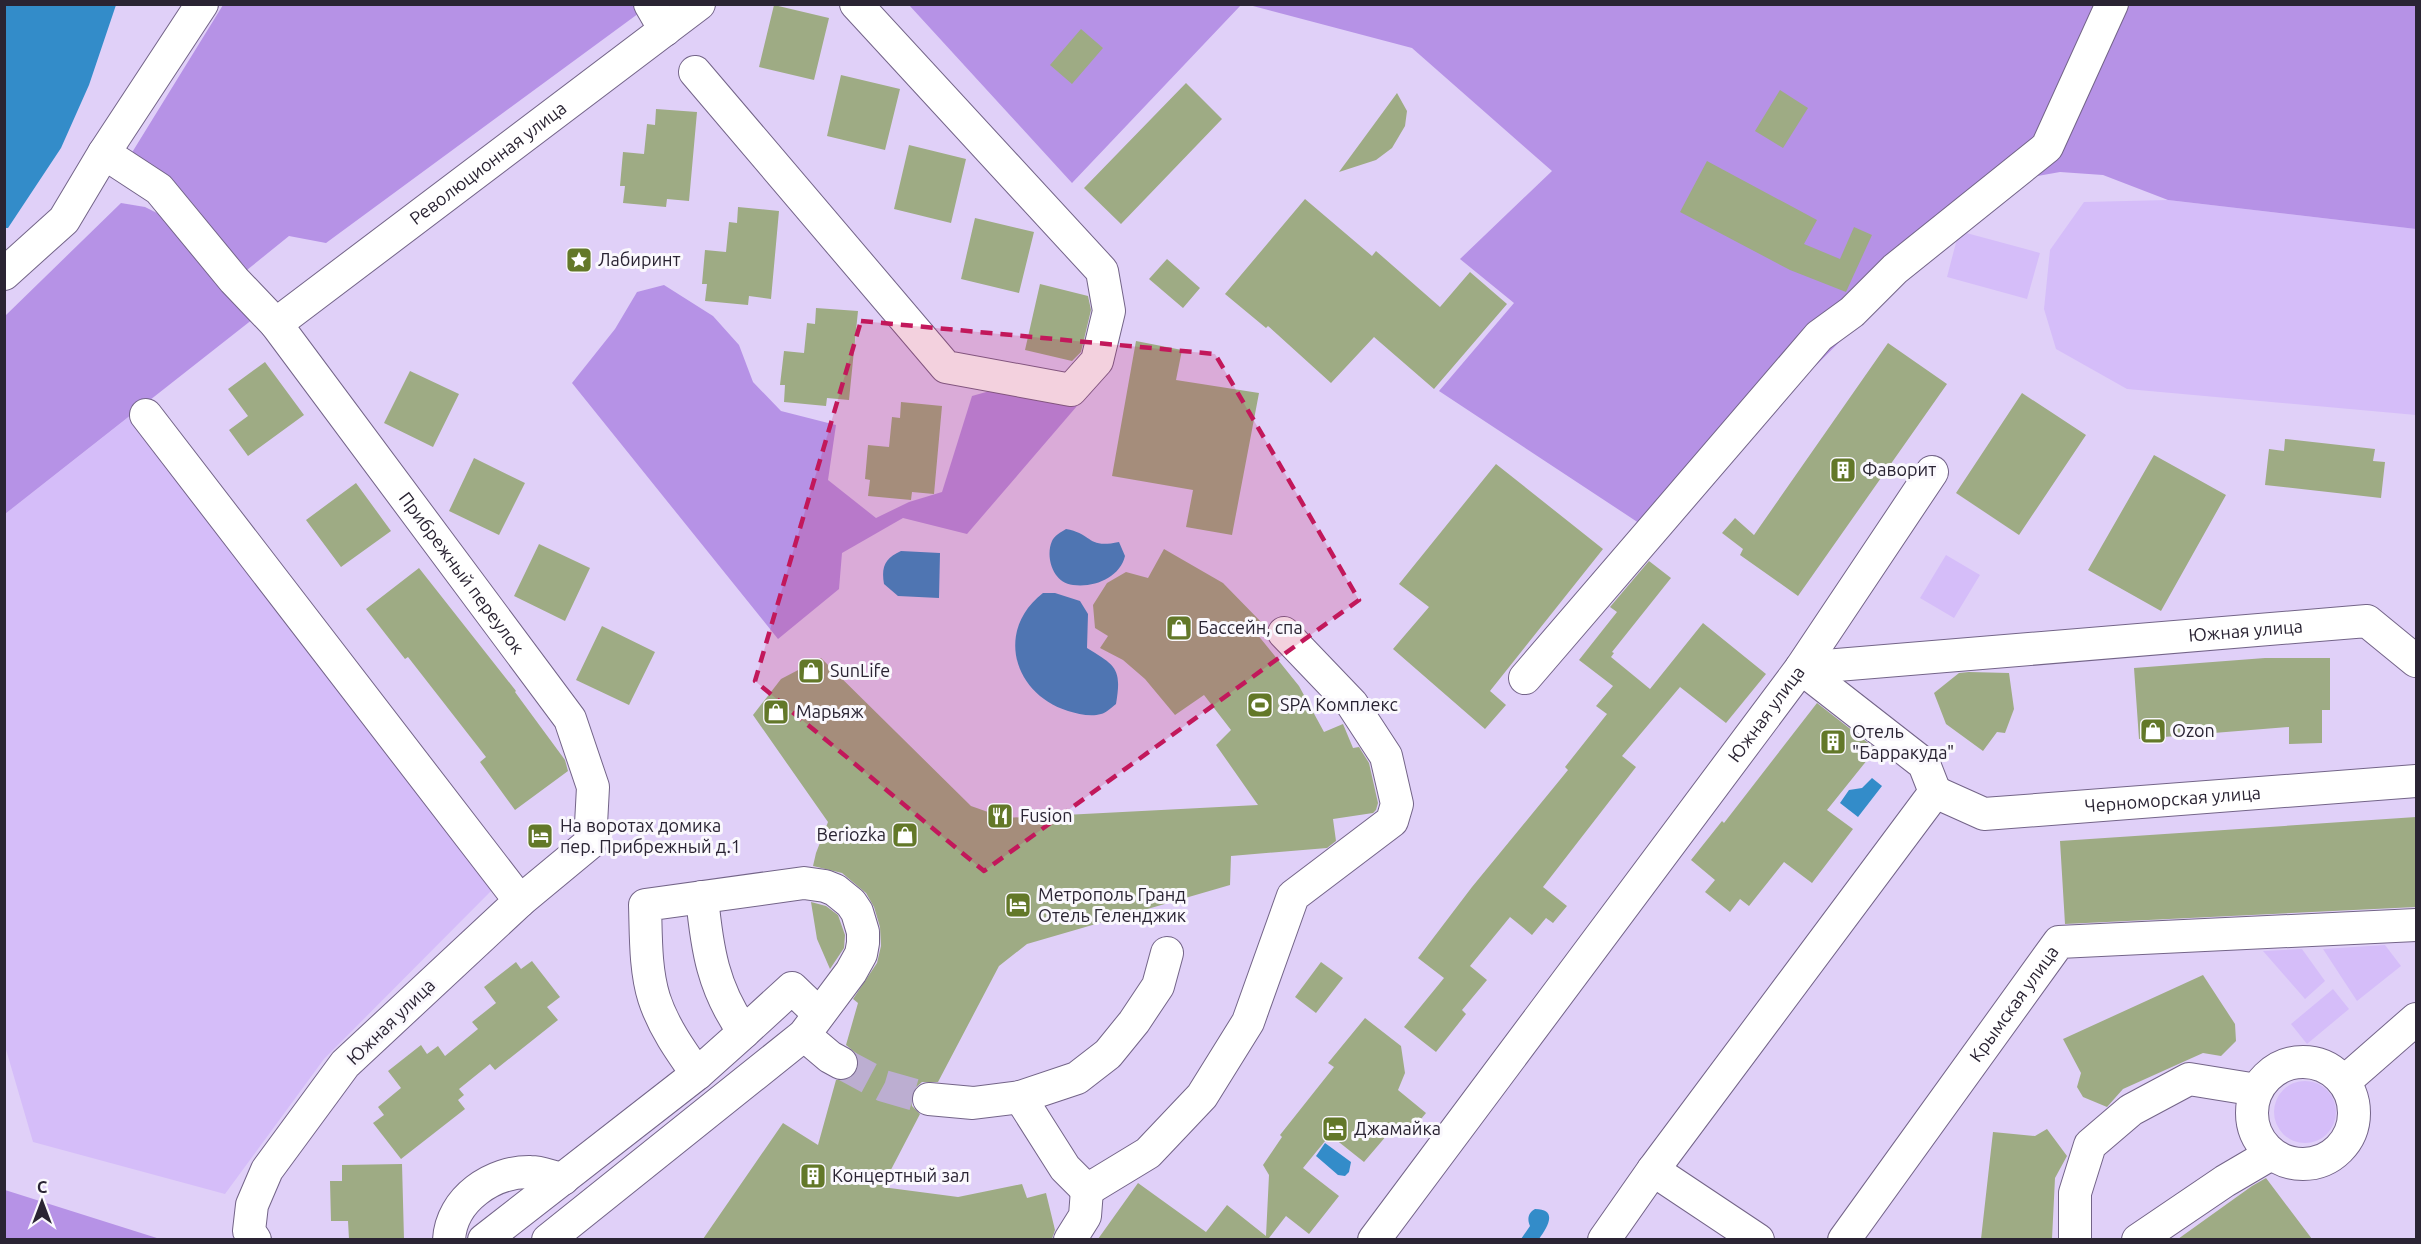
<svg xmlns="http://www.w3.org/2000/svg" width="2421" height="1244" viewBox="0 0 2421 1244" font-family="Ubuntu,sans-serif">
<style>
.green{fill:#d5bdf9}
.forest{fill:#b692e6}
.water{fill:#338cc9}
.building{fill:#9eab84}
.lines{fill:none;stroke-linecap:round;stroke-linejoin:round}
.minor-tunnel{stroke:#bcaed1;stroke-width:32;stroke-dasharray:32 16;stroke-linecap:butt}
.minor-casing{stroke:#736488;stroke-width:34}
.minor{stroke:#fff;stroke-width:32}
.marked{fill:#c2185b;fill-opacity:0.2;stroke:#c2185b;stroke-width:4.5;stroke-dasharray:12 8;stroke-linejoin:round}
.labels{text-anchor:middle;stroke-width:6;stroke-linejoin:round;paint-order:stroke}
.street-label{font-size:18px;fill:#2a2433;stroke:#faf8fd}
.poi-label{font-size:18px;fill:#2a2433;stroke:#faf8fd;text-anchor:start}
</style>
<rect width="100%" height="100%" fill="#e0d0f8"/>
<!-- green -->
<path class="green" d="M2168,200L2416,229V415L2127,389L2056,349L2044,309L2050,250L2084,202Z
M1959,231L2040,253L2027,299L1947,277Z
M135,412L493,889L324,1059L225,1194L33,1142L5,1046V514Z
M1946,555L1980,575L1954,618L1920,598Z
M2385,945L2401,966L2357,1001L2323,949Z
M2302,949L2325,981L2305,999L2263,951Z
M2333,989L2349,1009L2307,1044L2291,1024Z
M2274 1112a31 31 0 1 1 62 0a31 31 0 1 1-62 0Z"/>
<!-- forest -->
<path class="forest" d="M223,5H650L326,243L289,236L242,274L128,159Z
M909,5H1241L1072,183Z
M1249,5H2416V229L2168,200L2103,175L2060,172L1978,187L1935,217L1912,269L1651,531L1439,391L1514,303L1460,259L1552,171L1412,48Z
M121,203L145,207L165,217L253,319L5,514V316Z
M664,285L713,316L739,345L753,382L781,411L836,425L828,480L876,518L909,502L942,492L972,396L1022,382L1077,406L967,534L903,518L842,553L839,589L778,639L572,383L615,329L637,292Z
M4,1190H5L160,1239H5Z"/>
<!-- water -->
<path class="water" d="M4,5H116L89,85L61,148L8,228H4Z
M1066,529C1094,534 1086,549 1119,542L1125,556C1120,577 1095,588 1073,585C1053,583 1045,557 1052,541C1054,536 1061,532 1066,529Z
M901,551L940,553L939,598L898,596L884,584C881,567 885,558 901,551Z
M1043,593H1055L1080,601L1088,614L1087,648C1116,666 1122,668 1116,704C1112,707 1106,713 1101,714C1091,717 1078,714 1068,711C1013,694 995,630 1043,593Z
M1872,778L1882,786L1858,817L1840,803L1849,790L1862,788Z
M1325,1143L1351,1162L1349,1172L1345,1176L1338,1175L1316,1156Z
M1535,1209C1559,1209 1547,1228 1539,1239H1521L1530,1226C1527,1219 1528,1213 1535,1209Z"/>
<!-- building -->
<path class="building" d="M774,5L829,18L814,80L759,67Z
M1081,29L1103,48L1072,84L1050,65Z
M841,75L900,89L885,150L827,136Z
M1186,83L1222,119L1121,224L1084,188Z
M1780,90L1808,108L1783,148L1755,131Z
M1397,93L1407,111L1405,126L1392,148L1376,160L1339,172Z
M656,109L697,112L689,201L667,199L666,207L623,203L625,186H620L623,152L644,154L647,124L655,125Z
M909,145L966,159L951,223L894,209Z
M1707,161L1817,220L1804,244L1840,259L1854,227L1872,235L1846,292L1790,270L1680,212Z
M1305,199L1372,256L1376,251L1440,307L1470,272L1507,304L1434,389L1374,337L1331,383L1268,326L1266,328L1225,294Z
M738,207L779,211L771,299L749,296L748,305L705,301L707,284H702L705,250L726,252L729,222L737,223Z
M975,218L1034,232L1019,293L961,279Z
M1167,259L1200,288L1183,308L1149,279Z
M1040,284L1088,296L1091,310L1081,352L1072,361L1025,350Z
M816,308L858,311L849,400L827,398L826,406L784,402L785,385H780L784,351L804,353L807,323L815,324Z
M1136,341L1182,350L1176,380L1259,393L1232,535L1186,527L1193,490L1112,476Z
M1888,343L1947,384L1798,596L1740,555L1743,549L1722,533L1735,518L1754,535Z
M265,362L304,415L248,456L229,430L248,416L228,389Z
M410,371L459,394L433,447L384,423Z
M2022,393L2086,435L2019,535L1956,493Z
M901,402L942,406L934,494L912,492L911,500L868,496L870,480L865,479L868,445L889,447L892,417L900,418Z
M2285,439L2375,449L2373,461L2385,462L2381,498L2265,485L2269,449L2284,451Z
M2154,455L2226,495L2161,611L2088,570Z
M474,458L525,483L499,535L449,511Z
M1496,464L1603,549L1490,691L1506,705L1485,729L1393,649L1429,607L1399,584Z
M356,483L391,531L341,567L306,520Z
M539,544L590,568L565,621L514,596Z
M1164,549L1223,583L1265,626L1257,634L1299,686L1324,732L1343,724L1353,748L1359,747L1369,763L1378,803L1376,810L1373,813L1333,819L1336,841L1327,848L1231,856L1230,885L1027,944L999,966L938,1082H922L914,1089L911,1098L912,1106L920,1114L882,1187L958,1197L1022,1184L1027,1198L1046,1193L1055,1230L1052,1239H703L783,1123L818,1145L836,1080L850,1079L857,1071L859,1063L857,1054L846,1045L858,1003L853,999L877,963L881,946L880,927L874,907L866,893L842,873L813,866L816,853L828,822L753,715L781,679L821,658L971,806L1005,818L1258,805L1216,745L1231,730L1204,695L1175,715L1145,679L1123,660L1100,648L1108,636L1095,628L1093,605L1107,583L1126,572L1148,578Z
M1649,561L1671,578L1612,652L1614,653L1611,657L1650,689L1703,623L1766,674L1726,723L1680,687L1622,756L1636,767L1543,887L1567,906L1553,923L1546,918L1532,935L1510,917L1470,966L1487,980L1462,1010L1466,1014L1436,1052L1404,1027L1444,978L1418,958L1472,887L1568,770L1565,767L1607,714L1596,706L1613,686L1579,660L1617,612L1610,607Z
M419,568L516,691L515,692L565,760L568,771L515,810L480,762L486,757L408,657L405,659L366,609Z
M602,626L655,652L629,705L576,680Z
M2265,658H2330V710H2322V743L2289,744V727L2139,739L2134,668Z
M1969,672L2009,673L2014,709L2005,733L1997,732L1983,751L1946,724L1934,693L1959,673Z
M1817,703L1876,749L1827,810L1853,829L1812,883L1784,862L1749,906L1740,899L1730,912L1705,892L1715,880L1691,860L1722,821L1724,823Z
M2416,817V907L2065,924L2060,841Z
M811,902L826,906L838,915L845,935L844,948L830,969L817,939Z
M532,961L560,997L547,1007L558,1020L495,1070L490,1064L459,1089L464,1095L458,1100L465,1109L401,1159L373,1123L384,1115L378,1107L401,1088L388,1071L421,1045L427,1054L438,1046L445,1056L478,1029L472,1022L496,1003L484,987L516,962L521,969Z
M1321,962L1343,978L1316,1013L1295,997Z
M2203,975L2235,1024L2236,1041L2221,1056L2203,1053L2123,1089L2107,1107L2083,1097L2077,1087L2081,1073L2063,1039Z
M1365,1018L1401,1046L1405,1073L1398,1090L1426,1113L1406,1137L1393,1128L1364,1162L1330,1135L1303,1168L1339,1196L1309,1234L1286,1216L1269,1238L1270,1239H1098L1138,1183L1206,1232L1227,1205L1266,1236L1269,1175L1263,1165L1282,1137L1280,1135L1334,1067L1328,1063Z
M2047,1129L2067,1156L2055,1178L2052,1239H1981L1993,1132L2035,1136Z
M402,1164L404,1239H349L348,1221H331L330,1181H342V1165Z
M2266,1178L2312,1239H2178L2252,1186Z"/>
<g class="lines">
<!-- minor-tunnel -->
<path class="minor-tunnel" d="M841,1063L884,1086L929,1099"/>
<defs>
<g id="minor">
<path d="M650,4L665,30"/>
<path d="M695,72L946,367L1071,390L1097,361L1109,311L1102,271L856,4"/>
<path id="s1" d="M104,153L159,189L234,280L276,324L570,719L593,787L590,843L520,901L345,1064L267,1170L252,1205L249,1231L255,1240"/>
<path d="M4,274L64,220L104,153L202,4"/>
<path id="s2" d="M276,324L699,4"/>
<path d="M146,415L520,901"/>
<path d="M1525,678L1819,336L1852,312L1895,269L2047,147L2112,4"/>
<path id="s3" d="M1935,792L1984,814L2416,781"/>
<path d="M744,1032L792,988L819,1014"/>
<path d="M804,1035L830,1057L841,1063"/>
<circle cx="2303" cy="1113" r="51"/>
<path d="M2344,1082L2416,1019"/>
<path d="M1020,1097L1065,1168L1087,1190L1148,1153L1202,1096L1248,1022L1293,896L1392,821L1397,804L1386,756L1352,704L1284,633"/>
<path d="M929,1099L973,1103L1020,1097L1077,1078L1108,1054L1134,1022L1158,986L1167,953"/>
<path d="M1653,1170L1758,1240"/>
<path d="M449,1240C451,1199 493,1171 531,1172C541,1172 552,1177 563,1179"/>
<path d="M484,1240L697,1074L744,1032C713,989 707,949 702,897"/>
<path d="M548,1240L804,1035L851,972L861,954L863,943V932L857,912L851,903L835,890L825,886L804,883L645,905C646,935 645,969 654,998C663,1026 680,1050 697,1074"/>
<path d="M1070,1240L1085,1216L1087,1190"/>
<path id="s4" d="M1374,1240L1801,668L2367,621L2416,661"/>
<path d="M1604,1240L1653,1170L1935,792L1924,764L1801,668L1932,472"/>
<path id="s5" d="M1844,1240L2059,942L2416,925"/>
<path d="M2075,1240V1193L2090,1145L2131,1110L2189,1079L2257,1090"/>
<path d="M2138,1240L2225,1181L2271,1154"/>
</g>
</defs>
<!-- minor casing -->
<use href="#minor" class="minor-casing"/>
<!-- minor -->
<use href="#minor" class="minor"/>
</g>
<!-- marked area -->
<path class="marked" d="M861,321L1215,354L1359,600L984,871L755,681Z"/>
<!-- icons -->
<defs>
<symbol id="sight-square" viewBox="-11 -11 22 22"><rect x="-9" y="-9" width="18" height="18" rx="4" fill="#637829" stroke="#faf8fd"/><path d="M0-6L1.8-2.2L6-1.7L2.9 1.2L3.7 5.4L0 3.3L-3.7 5.4L-2.9 1.2L-6-1.7L-1.8-2.2Z" fill="#fff"/></symbol>
<symbol id="building-square" viewBox="-11 -11 22 22"><rect x="-9" y="-9" width="18" height="18" rx="4" fill="#637829" stroke="#faf8fd"/><path d="M-4-6H4V6H1V3H-1V6H-4ZM-2.5-4.3h1.7v1.8h-1.7ZM.8-4.3h1.7v1.8H.8ZM-2.5-1h1.7V.8h-1.7ZM.8-1h1.7V.8H.8Z" fill="#fff"/></symbol>
<symbol id="shop-square" viewBox="-11 -11 22 22"><rect x="-9" y="-9" width="18" height="18" rx="4" fill="#637829" stroke="#faf8fd"/><path d="M-5-2.5h2.3a2.7 3.5 0 0 1 5.4 0H5L5.5 6h-11ZM-1.5-2.5h3a1.5 2.3 0 0 0-3 0Z" fill="#fff"/></symbol>
<symbol id="stadium-square" viewBox="-11 -11 22 22"><rect x="-9" y="-9" width="18" height="18" rx="4" fill="#637829" stroke="#faf8fd"/><path d="M0-5a6.5 5 0 1 0 0 10a6.5 5 0 1 0 0-10ZM-3.5-1.8h7v3.6h-7Z" fill="#fff"/></symbol>
<symbol id="restaurant-square" viewBox="-11 -11 22 22"><rect x="-9" y="-9" width="18" height="18" rx="4" fill="#637829" stroke="#faf8fd"/><path d="M-5-6h1v4h1v-4h1v4h1v-4h1v5L-1.5 .5V6h-2V.5L-5-1ZM5-6V6H3V1.5H1.5Q1.5-4 5-6Z" fill="#fff"/></symbol>
<symbol id="hotel-square" viewBox="-11 -11 22 22"><rect x="-9" y="-9" width="18" height="18" rx="4" fill="#637829" stroke="#faf8fd"/><path d="M-6-4.5h1.5V1H6V5H4.5V3h-9V5H-6ZM-4 0a1.8 1.8 0 1 1 3.6 0ZM.5 0V-2.5h3Q6-2.5 6 0Z" fill="#fff"/></symbol>
</defs>
<g fill-rule="evenodd">
<use href="#sight-square" x="564" y="245" width="30" height="30"/>
<use href="#building-square" x="1828" y="455" width="30" height="30"/>
<use href="#shop-square" x="1164" y="613" width="30" height="30"/>
<use href="#shop-square" x="796" y="656" width="30" height="30"/>
<use href="#stadium-square" x="1245" y="690" width="30" height="30"/>
<use href="#shop-square" x="761" y="697" width="30" height="30"/>
<use href="#shop-square" x="2138" y="716" width="30" height="30"/>
<use href="#building-square" x="1818" y="727" width="30" height="30"/>
<use href="#restaurant-square" x="985" y="801" width="30" height="30"/>
<use href="#shop-square" x="890" y="820" width="30" height="30"/>
<use href="#hotel-square" x="525" y="821" width="30" height="30"/>
<use href="#hotel-square" x="1003" y="890" width="30" height="30"/>
<use href="#hotel-square" x="1320" y="1114" width="30" height="30"/>
<use href="#building-square" x="798" y="1161" width="30" height="30"/>
</g>
<g class="labels">
<!-- street labels -->
<g class="street-label">
<text dy="6" stroke="none"><textPath href="#s2" startOffset="266">Революционная улица</textPath></text>
<text dy="6" stroke="none"><textPath href="#s1" startOffset="555">Прибрежный переулок</textPath></text>
<text dy="6" stroke="none"><textPath href="#s4" startOffset="1160">Южная улица</textPath></text>
<text dy="6" stroke="none"><textPath href="#s4" startOffset="656">Южная улица</textPath></text>
<text dy="6" stroke="none"><textPath href="#s3" startOffset="243">Черноморская улица</textPath></text>
<text dy="6" stroke="none"><textPath href="#s5" startOffset="291">Крымская улица</textPath></text>
<text transform="translate(391 1022) rotate(-44)" y="6">Южная улица</text>
</g>
<!-- poi labels -->
<g class="poi-label">
<text x="598" y="266">Лабиринт</text>
<text x="1862" y="476">Фаворит</text>
<text x="1198" y="634">Бассейн, спа</text>
<text x="830" y="677">SunLife</text>
<text x="1280" y="711">SPA Комплекс</text>
<text x="796" y="718">Марьяж</text>
<text x="2172" y="737">Ozon</text>
<text x="1852" y="738">Отель<tspan x="1852" dy="21">"Барракуда"</tspan></text>
<text x="1020" y="822">Fusion</text>
<text x="560" y="832">На воротах домика<tspan x="560" dy="21">пер. Прибрежный д.1</tspan></text>
<text x="886" y="841" text-anchor="end">Beriozka</text>
<text x="1038" y="901">Метрополь Гранд<tspan x="1038" dy="21">Отель Геленджик</tspan></text>
<text x="1354" y="1135">Джамайка</text>
<text x="832" y="1182">Концертный зал</text>
</g>
</g>
<!-- border -->
<rect width="2421" height="1244" fill="none" stroke="#2a2433" stroke-width="12"/>
<!-- north arrow -->
<g transform="translate(42 1202)" stroke="#faf8fd" stroke-width="4.5" paint-order="stroke">
<path d="M0-4.5L10 22L0 15L-10 22Z" fill="#2a2433"/>
<text y="-9" font-size="16" font-weight="bold" text-anchor="middle" fill="#2a2433">С</text>
</g>
</svg>
